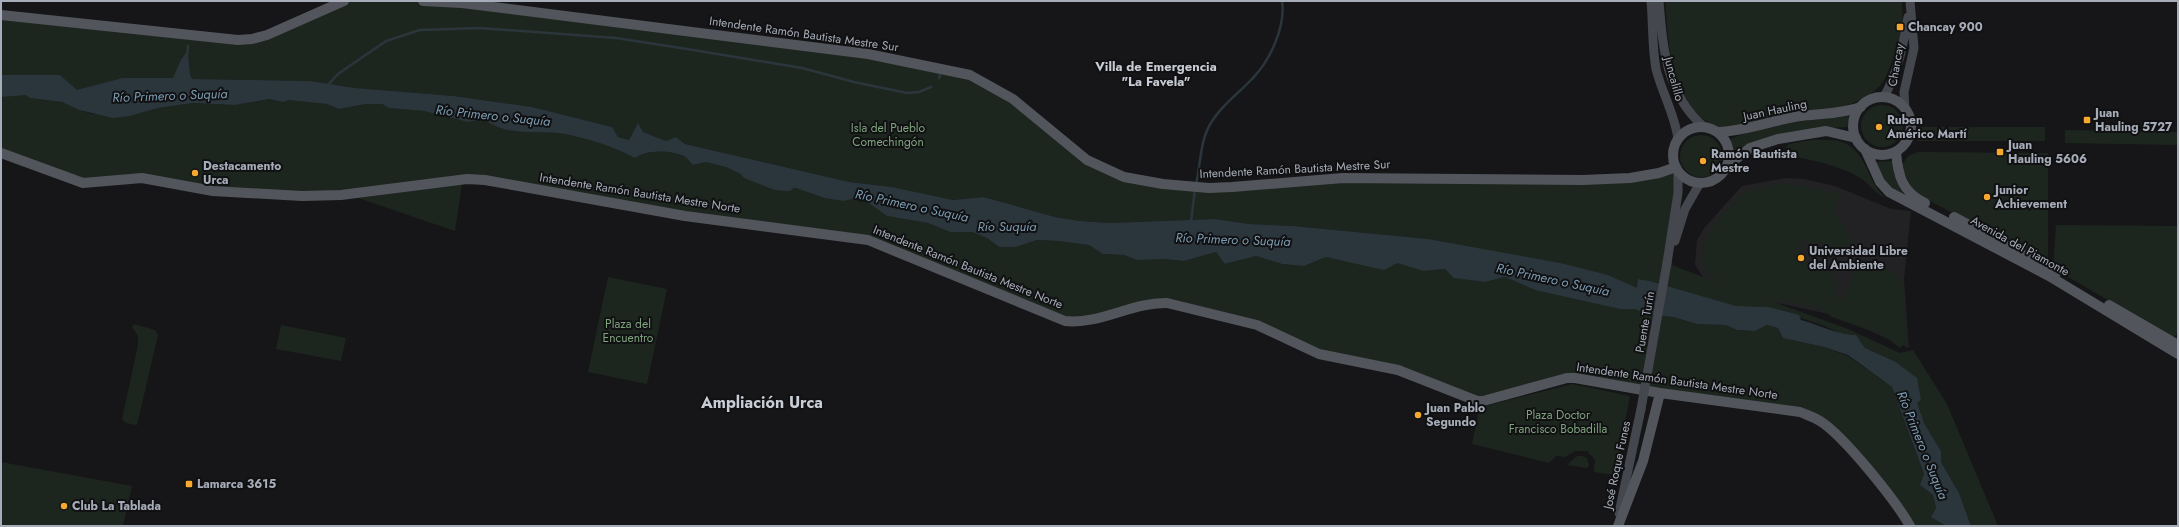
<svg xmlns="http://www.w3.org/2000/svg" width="2179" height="527" viewBox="0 0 2179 527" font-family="Jost,sans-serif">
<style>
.built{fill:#222225}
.green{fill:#1d261e}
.water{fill:#2b363c}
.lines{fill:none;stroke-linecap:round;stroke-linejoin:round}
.stream{stroke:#2b363c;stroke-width:2.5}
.river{stroke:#2b363c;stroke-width:14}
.secondary{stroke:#44474d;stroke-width:9}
.primary{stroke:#52555c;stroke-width:10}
.secondary-bridge{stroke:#44474d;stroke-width:9}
.poi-dot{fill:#f7a82e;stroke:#111113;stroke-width:1.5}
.labels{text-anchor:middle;stroke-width:4;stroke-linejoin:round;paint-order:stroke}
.poi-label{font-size:12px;font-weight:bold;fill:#a7adb8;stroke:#111113;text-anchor:start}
.street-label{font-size:12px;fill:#a7adb8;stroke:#111113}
.park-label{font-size:12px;fill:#7ea47e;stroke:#111113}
.neighbourhood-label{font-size:13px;font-weight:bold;fill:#c8ccd4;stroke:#111113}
.water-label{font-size:13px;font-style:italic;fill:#7d9eb4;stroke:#111113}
.district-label{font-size:16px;font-weight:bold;fill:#c8ccd4;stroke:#111113}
</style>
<rect width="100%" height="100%" fill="#161618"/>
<!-- built -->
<path class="built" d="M1785,178L1804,179L1835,186L1891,209L1911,211L1904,279L1909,348L1833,315L1778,303L1704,279L1695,265L1697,240L1705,227L1742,186Z"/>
<!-- green -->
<path class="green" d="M344,1H423L868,54L970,75L994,88L1087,160L1163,184L1583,180L1678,171L1667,263L1723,285L1709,274L1702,262L1704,242L1713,225L1745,191L1783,183L1841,193L1834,209L1852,241L1839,253L1825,244L1801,241L1802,262H1820L1838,282L1835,297L1842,301C1850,284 1854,280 1855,261L1859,259L1886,267L1902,281L1907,340L1900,348L1883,335L1832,317L1819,307L1766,299L1848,329L1900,353L1913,350L1947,404L1998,526H1971L1959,493L1941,462V451L1924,423L1916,403L1921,400L1894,361L1865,348L1856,335L1846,336L1825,326L1768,307L1736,306L1650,281L1638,279V289L1608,275L1428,239L1293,226L1249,224L1215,219L1109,223L1080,221L1055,217L985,197L953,200L892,187L849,182L685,144L676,137L666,141L643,132L638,124L629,140L618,137L612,127L532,107L454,96L355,88L310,81L192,79L190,74L188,53L182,56L178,70L173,78H122L77,91L60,75H1V15L252,39Z
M1665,1H1902C1902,11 1903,21 1902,31C1901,38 1887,77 1883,82C1876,92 1864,98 1853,103C1835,110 1736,131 1719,127C1713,125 1705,121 1700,117C1668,90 1669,39 1665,1Z
M12,95H25L30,98L62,102L79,110L92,114L130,116L158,108L193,103L235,105L269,99L283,102L289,100L327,104L339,109L366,104H382L389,108L424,111L468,122L485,119C508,138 537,129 565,134C589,139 613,146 635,158C646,150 669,150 681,155C686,156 690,162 693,165L706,162L726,167L747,177H760L779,187L796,188L844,201L860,197L887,216L928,223L950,232H972L987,238L999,247H1016L1037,240L1059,241L1089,245L1103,254L1124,255L1137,260L1164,259L1184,261L1216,252L1226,264L1256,256L1282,264L1304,266L1326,257L1351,262L1397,263L1423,271L1445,269L1455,278L1485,282L1505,277L1535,290L1566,297L1620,309H1636L1647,314L1673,317L1697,324L1726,325L1737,330L1755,331L1767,325L1778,328L1783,338L1824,347L1848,356L1892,387L1924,475L1920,485L1933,495L1936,508L1931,517L1946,526H1909L1847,446L1812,416L1575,378L1483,401L1398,370L1327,357L1257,325L1167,303L1080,322L874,241L485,180L302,196L147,178L88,183L1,153V97Z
M1861 126a21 21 0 1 1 42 0a21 21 0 1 1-42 0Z
M1851,116L1847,127C1808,129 1771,134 1735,150L1730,139C1769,123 1810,120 1851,116Z
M1917,127H2045V141H1917Z
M2065,130L2178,132V145L2065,143Z
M1680 156a21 21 0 1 1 42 0a21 21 0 1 1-42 0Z
M1811,140C1821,140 1833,139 1842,142C1867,150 1867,184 1886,198C1872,192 1871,184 1859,177C1840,166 1813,160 1791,156L1786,152V147L1789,144Z
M1918,152L2048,153V263L1913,192L1901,166L1908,156Z
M1893,161L1896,181L1905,196C1887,190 1883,180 1877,162Z
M462,184L455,231L358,198Z
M2056,225L2178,226V332L2173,338L2053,268Z
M608,277L667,289L647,384L588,372Z
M134,324L155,330L158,335L137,425L126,423L122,419L138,345V336L132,327Z
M281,325L346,338L341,361L276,349Z
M1572,384L1630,396L1615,475L1594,472L1595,460L1587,451H1575L1565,457L1556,456L1549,463L1472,444L1479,410L1485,406Z
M1577,456H1582L1587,458L1589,465L1587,468L1567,465Z
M1,462L132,486L123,526H1Z"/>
<!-- water -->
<path class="water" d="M186,53H188L190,74L192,79L310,81L355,88L454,96L532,107L612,127L618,137L629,140L638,123L643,132L666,141L676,137L685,144L849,182L892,187L953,200L984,197L1055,217L1080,221L1109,223L1215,219L1249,224L1293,226L1428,239L1560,263L1608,275L1637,288L1638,279L1650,281L1736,306L1768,307L1799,315L1801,320C1817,324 1841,336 1856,335L1865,348L1894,361L1917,378L1921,400L1917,403L1924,423L1941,451V462L1959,493L1971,526H1946L1931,517L1936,508L1933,495L1920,485L1924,474L1892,387L1848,355L1824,347L1783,338L1778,328L1767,325L1755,331L1737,330L1726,325L1697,324L1673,317L1647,314L1635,309H1620L1566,297L1535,290L1505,277L1485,282L1454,278L1445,269L1423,271L1397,263L1384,270L1326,257L1304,266L1282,264L1256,256L1225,264L1216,252L1184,261L1164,259L1137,260L1124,255L1103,254L1089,245L1059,241L1037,240L1016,247H999L987,238L972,232H950L928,223L887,216L860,197L844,201L825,198L796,188L779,187L760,177H747L726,167L706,162L693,165C690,162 686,156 681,155C669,150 646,150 635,158C613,146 589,139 565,134C537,129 508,138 484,119L468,122L424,111L389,108L382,104H366L339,109L327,104L289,100L283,102L269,99L235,105L193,103L158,108L130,116L113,118L79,110L62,102L30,98L25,95L1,97V75H60L77,90L122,78H173C177,71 180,58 186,53Z"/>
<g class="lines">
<!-- stream -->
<path class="stream" d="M187,55L188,46
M939,78L940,75
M327,86L338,74L386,41L420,30L479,28L616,38L687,49L802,68L854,82L907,93L919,92L931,87
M1196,184C1200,169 1200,147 1206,133C1214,111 1237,95 1252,79C1270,61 1286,26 1282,1
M1191,222L1195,189"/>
<!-- river -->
<path class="river" d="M748,172L776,183L788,184"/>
<!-- secondary -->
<path class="secondary" d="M1651,1C1653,23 1652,47 1656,69C1662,93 1675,115 1678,139
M1659,1C1663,49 1666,94 1704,127
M1884,97C1898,72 1903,46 1908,17
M1905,109L1904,92L1914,48L1910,1
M1675,241L1685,209L1700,183
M1667,263L1678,193V171
M1619,513L1641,409"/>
<!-- primary -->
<path class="primary" d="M423,1L462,3L868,54L970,75L1013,99L1087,160L1124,177L1163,184L1209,188L1232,187L1343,178L1583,180L1630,178L1659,173L1676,167
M1,15L238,40L252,39L267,35L344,1
M1853 126a29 29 0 1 1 58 0a29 29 0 1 1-58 0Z
M1673 155a28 28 0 1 1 56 0a28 28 0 1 1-56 0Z
M1718,132C1744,131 1768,122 1794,117C1817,113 1839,115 1861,107
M1865,149L1880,182L1889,192L2049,276L2178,354
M1896,152C1898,176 1902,192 1925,203
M1,153L83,183L142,178L213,191L302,196L341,195L467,179L485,180L685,216L868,240L1065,321C1100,325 1132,302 1167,303L1257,325L1319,354L1398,370L1477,401H1483L1567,378H1575L1660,393L1800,412C1807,415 1814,417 1820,421C1844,436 1896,501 1910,526
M1728,165L1750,148L1778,139L1826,131L1856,138
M1954,217L2056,273
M2109,305L2178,345
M1618,526L1643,461L1660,393"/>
<!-- secondary-bridge -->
<path class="secondary-bridge" d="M1641,409L1667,263"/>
</g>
<!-- markers -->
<g class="poi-dot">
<rect x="1896" y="23" width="8" height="8" rx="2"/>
<rect x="2083" y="116" width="8" height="8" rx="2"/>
<circle cx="1879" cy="127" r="4"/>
<rect x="1996" y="148" width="8" height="8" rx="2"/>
<circle cx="1703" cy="161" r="4"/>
<circle cx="195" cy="173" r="4"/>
<circle cx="1987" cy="197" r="4"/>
<circle cx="1801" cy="258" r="4"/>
<circle cx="1418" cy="415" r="4"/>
<rect x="185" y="480" width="8" height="8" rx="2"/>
<circle cx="64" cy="506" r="4"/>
</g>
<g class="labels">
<!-- poi labels -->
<g class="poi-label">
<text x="1908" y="31">Chancay 900</text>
<text x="2095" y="117">Juan<tspan x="2095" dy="14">Hauling 5727</tspan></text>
<text x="1887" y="124">Ruben<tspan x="1887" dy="14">Américo Martí</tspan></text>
<text x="2008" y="149">Juan<tspan x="2008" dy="14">Hauling 5606</tspan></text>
<text x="1711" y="158">Ramón Bautista<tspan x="1711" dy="14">Mestre</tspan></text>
<text x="203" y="170">Destacamento<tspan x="203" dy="14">Urca</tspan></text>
<text x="1995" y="194">Junior<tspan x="1995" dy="14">Achievement</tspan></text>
<text x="1809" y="255">Universidad Libre<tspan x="1809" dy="14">del Ambiente</tspan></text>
<text x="1426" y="412">Juan Pablo<tspan x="1426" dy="14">Segundo</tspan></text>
<text x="197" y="488">Lamarca 3615</text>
<text x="72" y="510">Club La Tablada</text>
</g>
<!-- street labels -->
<g class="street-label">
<text transform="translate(804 34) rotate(8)" y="4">Intendente Ramón Bautista Mestre Sur</text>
<text transform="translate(1896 65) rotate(-80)" y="4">Chancay</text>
<text transform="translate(1674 79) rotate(75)" y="4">Juncalillo</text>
<text transform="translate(1775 110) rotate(-12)" y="4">Juan Hauling</text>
<text transform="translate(1295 169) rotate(-3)" y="4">Intendente Ramón Bautista Mestre Sur</text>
<text transform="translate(640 193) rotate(9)" y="4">Intendente Ramón Bautista Mestre Norte</text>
<text transform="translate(2020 246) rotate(29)" y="4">Avenida del Piamonte</text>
<text transform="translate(968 267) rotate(22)" y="4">Intendente Ramón Bautista Mestre Norte</text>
<text transform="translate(1645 322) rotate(-80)" y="4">Puente Turín</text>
<text transform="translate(1677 381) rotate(8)" y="4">Intendente Ramón Bautista Mestre Norte</text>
<text transform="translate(1617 465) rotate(-78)" y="4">José Roque Funes</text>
</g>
<!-- park labels -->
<g class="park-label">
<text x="888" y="132">Isla del Pueblo<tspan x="888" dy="14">Comechingón</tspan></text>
<text x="628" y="328">Plaza del<tspan x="628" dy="14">Encuentro</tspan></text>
<text x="1558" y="419">Plaza Doctor<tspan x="1558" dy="14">Francisco Bobadilla</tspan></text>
</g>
<!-- neighbourhood labels -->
<g class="neighbourhood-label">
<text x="1156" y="71">Villa de Emergencia<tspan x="1156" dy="15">"La Favela"</tspan></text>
</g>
<!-- water labels -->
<g class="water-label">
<text transform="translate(170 95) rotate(-2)" y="5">Río Primero o Suquía</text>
<text transform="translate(493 115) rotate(6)" y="5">Río Primero o Suquía</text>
<text transform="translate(912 205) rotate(12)" y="5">Río Primero o Suquía</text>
<text x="1007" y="231">Río Suquía</text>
<text transform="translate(1233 239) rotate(2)" y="5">Río Primero o Suquía</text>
<text transform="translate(1553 279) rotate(12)" y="5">Río Primero o Suquía</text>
<text transform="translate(1923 445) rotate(68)" y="5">Río Primero o Suquía</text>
</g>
<!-- district labels -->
<g class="district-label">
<text x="762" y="408">Ampliación Urca</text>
</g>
</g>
<!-- border -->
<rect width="2179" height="527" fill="none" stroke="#a7adb8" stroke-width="4"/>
</svg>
